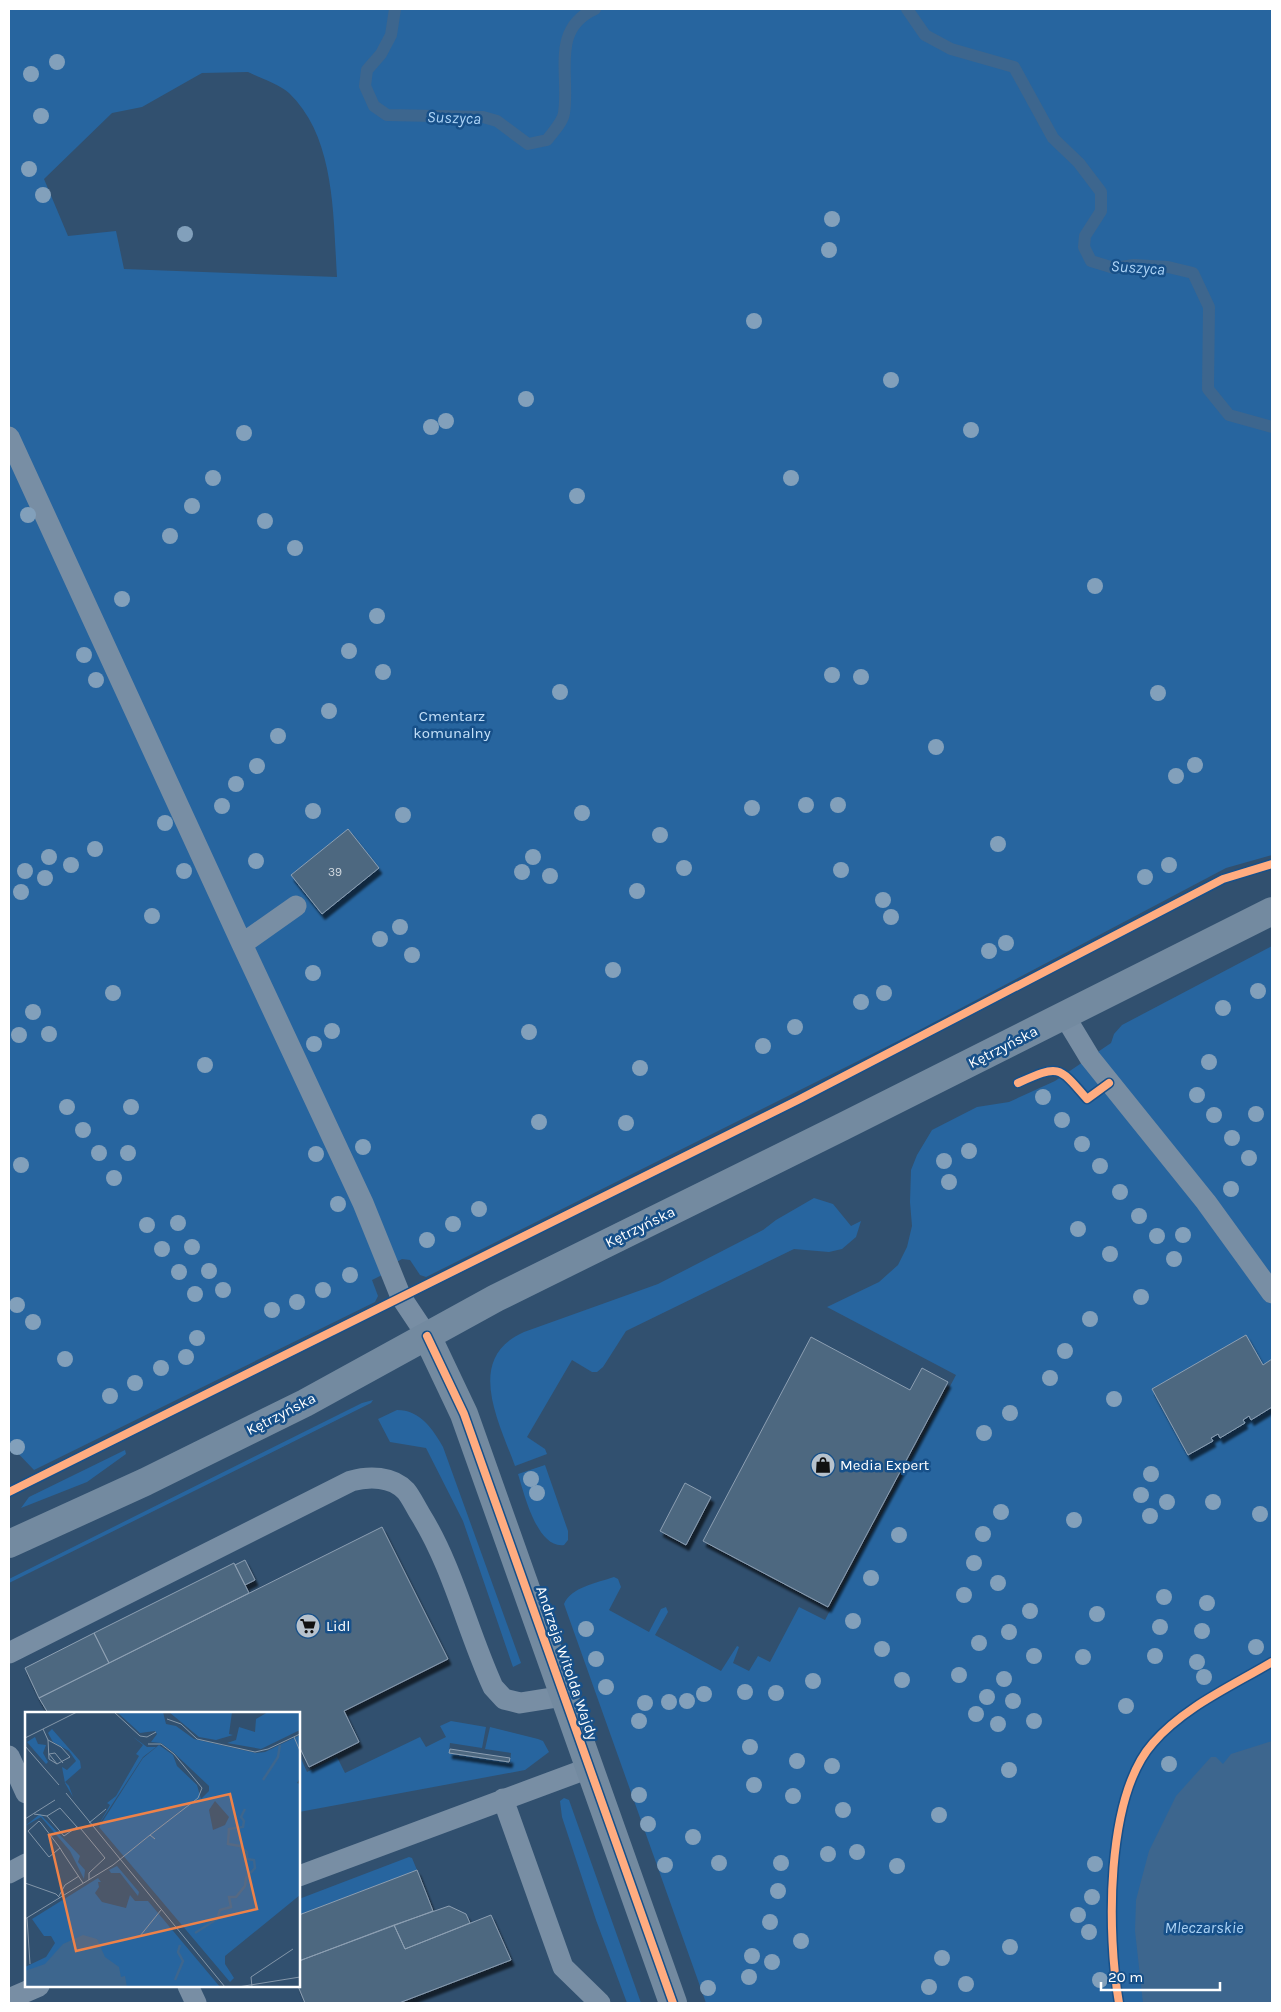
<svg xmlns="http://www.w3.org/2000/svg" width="1281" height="2012" viewBox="0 0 1281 2012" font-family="Karla,sans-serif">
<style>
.green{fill:#27659f;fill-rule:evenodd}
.water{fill:#3d668e}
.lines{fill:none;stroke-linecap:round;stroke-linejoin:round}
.stream{stroke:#3d668e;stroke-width:12}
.building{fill:#4d6780;stroke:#8c9fb2;filter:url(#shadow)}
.lane{stroke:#788ea4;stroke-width:21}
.secondary{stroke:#738aa0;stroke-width:28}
.cycleway-casing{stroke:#175089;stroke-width:11}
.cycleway{stroke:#ffac80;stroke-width:8}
.tree{fill:#82a0bb}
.labels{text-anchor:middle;stroke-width:5;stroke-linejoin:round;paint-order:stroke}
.number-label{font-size:12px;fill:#d2d9df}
.park-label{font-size:15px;fill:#c5e1fa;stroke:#175089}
.street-label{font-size:15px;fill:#fff;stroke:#175089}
.poi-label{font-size:15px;fill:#fff;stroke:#175089;text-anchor:start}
.water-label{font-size:16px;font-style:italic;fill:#abd2f5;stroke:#175089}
.inset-river{fill:none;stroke:#3d668e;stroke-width:2.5}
.inset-road{fill:none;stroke:#8396a9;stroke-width:1}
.view{fill:#ee8249;fill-opacity:0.15;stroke:#ee8249;stroke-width:2.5}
.inset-edge{fill:none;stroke:#fff;stroke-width:2.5}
</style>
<defs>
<filter id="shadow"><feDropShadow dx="3" dy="5.5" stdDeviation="1" flood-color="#0009"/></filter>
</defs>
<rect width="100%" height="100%" fill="#31506f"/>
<!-- green -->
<path class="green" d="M9,9H1272V855L1226,868L910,1035L426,1277L420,1275L410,1260L402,1259L380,1271L382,1275L372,1280L378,1296L375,1302L34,1470L9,1444ZM248,72C260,78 279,84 289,93C336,138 333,217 337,277L124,269L116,231L68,236L44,179L112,113L142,107L202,73Z
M1272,946V2003H706L564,1604C571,1587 597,1583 614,1577L618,1579L621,1587L609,1610L649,1632L661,1609L666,1607L668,1612L655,1635L721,1671L737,1646L739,1647L733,1663L749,1671L758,1656L770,1662L799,1607L825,1620L956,1375L827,1307L879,1282L898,1265L907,1247L912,1226L910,1202L911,1170L917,1155L932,1130L977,1107L1009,1102L1055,1081L1111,1043L1114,1034L1122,1025Z
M814,1198L833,1204L851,1226L861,1221L856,1237L842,1249L829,1252L794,1249L626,1331L603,1367L597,1372H592L572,1360L527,1437L545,1449L547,1454L515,1466C499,1422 464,1358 524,1332L658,1284L763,1230L776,1220Z
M373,1400L371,1403L9,1583V1579L362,1403Z
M397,1410C420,1410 433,1429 443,1447L521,1663L513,1667L463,1521L426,1448L390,1442L378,1419Z
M125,1450L126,1454L87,1482L21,1508L29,1497Z
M545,1465L568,1531V1540L564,1545C537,1549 524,1493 518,1474Z
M451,1721L486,1727L482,1748L450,1743L449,1753L510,1763L511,1753L485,1749L490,1727L538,1739L543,1741L549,1752L525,1770L299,1812V1754L307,1772L337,1757L345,1773L420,1737L426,1747L446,1737L440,1726Z
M564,1798L569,1800L641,2003H627L596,1920L562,1817L560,1801Z
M409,1857L412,1858L417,1870L299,1915V1899Z"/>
<!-- water -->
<path class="water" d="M1272,1741V2003H1143L1135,1931L1136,1900L1149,1851L1176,1796L1211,1757H1216L1223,1764L1231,1754Z"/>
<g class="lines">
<!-- stream -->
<path class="stream" d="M395,9L391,35L381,54L367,70L365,86L374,106L387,115L483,117L497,121L528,144L547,140C552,133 563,122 564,113C570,75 550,29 595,9
M907,9L925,35L951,49L1014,67L1053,138L1079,163L1101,192V211L1085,236L1084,247L1091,261L1114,268L1134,265L1168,267L1193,273L1209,307L1208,389L1229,415L1272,427"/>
</g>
<!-- building -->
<path class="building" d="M348,829L379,868L322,914L291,875Z
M1246,1335L1263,1365L1272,1359V1407L1251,1420L1249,1416L1243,1420L1245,1423L1220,1438L1218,1434L1211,1438L1213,1441L1188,1455L1152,1389Z
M811,1337L910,1390L922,1368L948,1382L828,1607L703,1541Z
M685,1483L711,1497L686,1545L660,1531Z
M382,1527L448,1659L344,1711L359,1742L309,1767L299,1746V1713H48L39,1698Z
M245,1560L255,1580L245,1585L235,1565Z
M234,1563L249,1593L109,1663L94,1633Z
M94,1633L109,1663L39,1698L25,1668Z
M450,1749L510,1758L509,1762L449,1753Z
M417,1870L433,1911L299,1961V1915Z
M449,1906L466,1914L470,1923L405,1949L394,1925Z
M491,1915L511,1960L399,2003H305L298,1986L299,1961L394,1925L405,1949Z"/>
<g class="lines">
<!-- lane -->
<path class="lane" d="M9,437L242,944
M296,906L242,944L363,1203L401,1297L427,1336
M1064,1015L1090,1058L1206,1202L1272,1293
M9,1653L351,1481C369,1476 392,1476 406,1491C411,1497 415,1506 420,1514C453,1567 467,1630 493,1687L504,1699L520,1703L564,1696
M9,1756L26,1793
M503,1799L563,1967L600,2003
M9,1873L26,1864
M299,1876L589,1768
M188,1986L196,2003
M9,1999L39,1986"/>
<!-- secondary -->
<path class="secondary" d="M427,1336L464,1414L673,2003
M9,1544L145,1482L305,1403L496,1298L842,1127L1272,911"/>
<defs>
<path id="cycleway" d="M1018,1083C1059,1065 1058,1065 1087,1099L1109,1083
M427,1336L464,1414L673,2003
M9,1492L798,1100L1223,879L1272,864
M1119,2003C1107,1935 1105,1797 1153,1743C1184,1707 1232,1686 1272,1662"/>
</defs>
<!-- cycleway casing -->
<use href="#cycleway" class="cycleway-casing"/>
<!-- cycleway -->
<use href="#cycleway" class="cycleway"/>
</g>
<!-- trees -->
<g class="tree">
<circle cx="57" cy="62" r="8"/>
<circle cx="31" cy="74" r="8"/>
<circle cx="41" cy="116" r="8"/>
<circle cx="29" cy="169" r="8"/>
<circle cx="43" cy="195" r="8"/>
<circle cx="832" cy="219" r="8"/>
<circle cx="185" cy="234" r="8"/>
<circle cx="829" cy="250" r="8"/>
<circle cx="754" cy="321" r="8"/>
<circle cx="891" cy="380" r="8"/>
<circle cx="526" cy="399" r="8"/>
<circle cx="446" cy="421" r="8"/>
<circle cx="431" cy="427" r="8"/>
<circle cx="971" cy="430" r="8"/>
<circle cx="244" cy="433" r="8"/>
<circle cx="213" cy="478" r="8"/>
<circle cx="791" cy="478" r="8"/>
<circle cx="577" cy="496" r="8"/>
<circle cx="192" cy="506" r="8"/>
<circle cx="28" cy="515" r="8"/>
<circle cx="265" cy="521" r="8"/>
<circle cx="170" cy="536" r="8"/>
<circle cx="295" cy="548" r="8"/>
<circle cx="1095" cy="586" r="8"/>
<circle cx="122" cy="599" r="8"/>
<circle cx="377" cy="616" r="8"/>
<circle cx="349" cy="651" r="8"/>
<circle cx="84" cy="655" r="8"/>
<circle cx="383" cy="672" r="8"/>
<circle cx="832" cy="675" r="8"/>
<circle cx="861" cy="677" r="8"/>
<circle cx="96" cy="680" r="8"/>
<circle cx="560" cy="692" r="8"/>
<circle cx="1158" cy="693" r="8"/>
<circle cx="329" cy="711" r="8"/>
<circle cx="278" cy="736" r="8"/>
<circle cx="936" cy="747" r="8"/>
<circle cx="1195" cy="765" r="8"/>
<circle cx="257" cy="766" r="8"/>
<circle cx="1176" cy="776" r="8"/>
<circle cx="236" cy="784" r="8"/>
<circle cx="806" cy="805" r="8"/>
<circle cx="838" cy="805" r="8"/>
<circle cx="222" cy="806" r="8"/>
<circle cx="752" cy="808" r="8"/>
<circle cx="313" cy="811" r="8"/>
<circle cx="582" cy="813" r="8"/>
<circle cx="403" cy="815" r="8"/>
<circle cx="165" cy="823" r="8"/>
<circle cx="660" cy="835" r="8"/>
<circle cx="998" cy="844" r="8"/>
<circle cx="95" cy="849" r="8"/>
<circle cx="49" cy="857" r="8"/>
<circle cx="533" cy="857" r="8"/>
<circle cx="256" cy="861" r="8"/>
<circle cx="71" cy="865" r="8"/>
<circle cx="1169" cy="865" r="8"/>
<circle cx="684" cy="868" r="8"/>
<circle cx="841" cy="870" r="8"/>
<circle cx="25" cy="871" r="8"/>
<circle cx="184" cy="871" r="8"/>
<circle cx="522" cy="872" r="8"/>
<circle cx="550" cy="876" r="8"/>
<circle cx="1145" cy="877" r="8"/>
<circle cx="45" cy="878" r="8"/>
<circle cx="637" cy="891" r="8"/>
<circle cx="21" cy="892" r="8"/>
<circle cx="883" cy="900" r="8"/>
<circle cx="152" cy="916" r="8"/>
<circle cx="891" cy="917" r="8"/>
<circle cx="400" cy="927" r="8"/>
<circle cx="380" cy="939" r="8"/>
<circle cx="1006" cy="943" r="8"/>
<circle cx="989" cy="951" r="8"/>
<circle cx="412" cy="955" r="8"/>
<circle cx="613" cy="970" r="8"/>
<circle cx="313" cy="973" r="8"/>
<circle cx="1258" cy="991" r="8"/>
<circle cx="113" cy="993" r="8"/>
<circle cx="884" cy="993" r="8"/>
<circle cx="861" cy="1002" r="8"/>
<circle cx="1223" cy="1008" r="8"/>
<circle cx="33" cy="1012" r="8"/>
<circle cx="795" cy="1027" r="8"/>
<circle cx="332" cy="1031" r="8"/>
<circle cx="529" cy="1032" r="8"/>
<circle cx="49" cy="1034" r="8"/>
<circle cx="19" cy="1035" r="8"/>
<circle cx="314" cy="1044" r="8"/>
<circle cx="763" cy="1046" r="8"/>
<circle cx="1209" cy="1062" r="8"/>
<circle cx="205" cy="1065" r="8"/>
<circle cx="640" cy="1068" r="8"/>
<circle cx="1197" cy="1095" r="8"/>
<circle cx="1043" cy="1097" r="8"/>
<circle cx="67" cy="1107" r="8"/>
<circle cx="131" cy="1107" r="8"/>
<circle cx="1256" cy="1114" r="8"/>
<circle cx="1214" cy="1115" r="8"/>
<circle cx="1062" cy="1120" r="8"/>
<circle cx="539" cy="1122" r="8"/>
<circle cx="626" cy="1123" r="8"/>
<circle cx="83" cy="1130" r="8"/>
<circle cx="1232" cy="1138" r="8"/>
<circle cx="1082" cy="1144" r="8"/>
<circle cx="363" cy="1147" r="8"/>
<circle cx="969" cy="1151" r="8"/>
<circle cx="99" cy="1153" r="8"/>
<circle cx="128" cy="1153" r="8"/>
<circle cx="316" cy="1154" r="8"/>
<circle cx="1249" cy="1158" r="8"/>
<circle cx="944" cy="1161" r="8"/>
<circle cx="21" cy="1165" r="8"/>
<circle cx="1100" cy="1166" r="8"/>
<circle cx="114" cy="1178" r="8"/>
<circle cx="949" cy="1182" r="8"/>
<circle cx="1231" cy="1189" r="8"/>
<circle cx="1120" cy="1192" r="8"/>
<circle cx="338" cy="1204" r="8"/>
<circle cx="479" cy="1209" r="8"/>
<circle cx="1139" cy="1216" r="8"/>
<circle cx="178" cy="1223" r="8"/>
<circle cx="453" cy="1224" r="8"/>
<circle cx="147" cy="1225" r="8"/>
<circle cx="1078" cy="1229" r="8"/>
<circle cx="1183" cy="1235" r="8"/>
<circle cx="1157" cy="1236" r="8"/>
<circle cx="427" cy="1240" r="8"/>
<circle cx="192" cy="1247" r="8"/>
<circle cx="162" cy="1249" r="8"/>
<circle cx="1110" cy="1254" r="8"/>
<circle cx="1174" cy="1259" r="8"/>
<circle cx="209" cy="1271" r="8"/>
<circle cx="179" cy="1272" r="8"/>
<circle cx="350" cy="1275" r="8"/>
<circle cx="223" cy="1290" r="8"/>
<circle cx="323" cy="1290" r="8"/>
<circle cx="195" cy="1294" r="8"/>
<circle cx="1141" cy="1297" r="8"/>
<circle cx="297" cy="1302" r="8"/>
<circle cx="17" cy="1305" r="8"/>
<circle cx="272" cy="1310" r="8"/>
<circle cx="1090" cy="1319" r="8"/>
<circle cx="33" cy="1322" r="8"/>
<circle cx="197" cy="1338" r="8"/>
<circle cx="1065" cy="1351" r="8"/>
<circle cx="186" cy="1357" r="8"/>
<circle cx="65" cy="1359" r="8"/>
<circle cx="161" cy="1368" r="8"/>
<circle cx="1050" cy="1378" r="8"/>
<circle cx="135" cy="1383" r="8"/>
<circle cx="110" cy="1396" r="8"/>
<circle cx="1114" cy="1399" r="8"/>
<circle cx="1010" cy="1413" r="8"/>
<circle cx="984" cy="1433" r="8"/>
<circle cx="17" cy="1447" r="8"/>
<circle cx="1151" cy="1474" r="8"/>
<circle cx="531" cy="1479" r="8"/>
<circle cx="537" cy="1493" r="8"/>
<circle cx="1141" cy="1495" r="8"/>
<circle cx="1167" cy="1502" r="8"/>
<circle cx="1213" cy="1502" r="8"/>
<circle cx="1001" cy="1512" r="8"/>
<circle cx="1260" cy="1514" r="8"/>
<circle cx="1150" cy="1516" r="8"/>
<circle cx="1074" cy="1520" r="8"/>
<circle cx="983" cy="1534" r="8"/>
<circle cx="899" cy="1535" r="8"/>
<circle cx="974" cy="1563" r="8"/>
<circle cx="871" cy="1578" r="8"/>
<circle cx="998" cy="1583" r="8"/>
<circle cx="964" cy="1595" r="8"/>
<circle cx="1164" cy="1597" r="8"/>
<circle cx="1207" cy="1603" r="8"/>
<circle cx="1030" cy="1611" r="8"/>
<circle cx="1097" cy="1614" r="8"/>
<circle cx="853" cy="1621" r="8"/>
<circle cx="1160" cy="1627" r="8"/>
<circle cx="586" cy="1629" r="8"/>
<circle cx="1202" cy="1631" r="8"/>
<circle cx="1009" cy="1632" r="8"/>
<circle cx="979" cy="1643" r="8"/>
<circle cx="1256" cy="1647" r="8"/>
<circle cx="882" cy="1649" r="8"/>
<circle cx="1034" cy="1656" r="8"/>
<circle cx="1155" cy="1656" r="8"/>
<circle cx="1083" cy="1657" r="8"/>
<circle cx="596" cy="1659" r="8"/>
<circle cx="1197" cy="1662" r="8"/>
<circle cx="959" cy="1675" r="8"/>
<circle cx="1204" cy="1677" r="8"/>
<circle cx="1004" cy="1679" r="8"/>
<circle cx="902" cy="1680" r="8"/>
<circle cx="813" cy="1681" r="8"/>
<circle cx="606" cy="1687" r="8"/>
<circle cx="745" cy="1692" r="8"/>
<circle cx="776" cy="1693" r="8"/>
<circle cx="704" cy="1694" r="8"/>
<circle cx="987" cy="1697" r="8"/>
<circle cx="687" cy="1701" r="8"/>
<circle cx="1013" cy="1701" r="8"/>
<circle cx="669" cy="1702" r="8"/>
<circle cx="645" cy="1703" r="8"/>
<circle cx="1126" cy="1706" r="8"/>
<circle cx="976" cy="1714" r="8"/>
<circle cx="639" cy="1721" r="8"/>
<circle cx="1034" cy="1721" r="8"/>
<circle cx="998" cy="1724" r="8"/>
<circle cx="750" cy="1747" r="8"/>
<circle cx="797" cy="1761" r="8"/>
<circle cx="1169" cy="1764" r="8"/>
<circle cx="832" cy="1766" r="8"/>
<circle cx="1009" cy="1770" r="8"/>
<circle cx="754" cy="1785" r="8"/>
<circle cx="639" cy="1795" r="8"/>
<circle cx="793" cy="1796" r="8"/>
<circle cx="843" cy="1810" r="8"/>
<circle cx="939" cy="1815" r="8"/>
<circle cx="648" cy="1824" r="8"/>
<circle cx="693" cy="1837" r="8"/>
<circle cx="857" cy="1852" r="8"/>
<circle cx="828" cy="1854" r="8"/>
<circle cx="719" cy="1863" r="8"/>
<circle cx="781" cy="1863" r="8"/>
<circle cx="1095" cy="1864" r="8"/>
<circle cx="665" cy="1865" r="8"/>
<circle cx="897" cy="1866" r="8"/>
<circle cx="778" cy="1891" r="8"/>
<circle cx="1092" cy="1897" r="8"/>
<circle cx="1078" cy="1915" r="8"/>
<circle cx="770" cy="1922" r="8"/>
<circle cx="1089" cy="1932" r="8"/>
<circle cx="801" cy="1941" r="8"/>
<circle cx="1010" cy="1947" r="8"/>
<circle cx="752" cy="1956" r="8"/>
<circle cx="942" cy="1958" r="8"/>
<circle cx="772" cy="1962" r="8"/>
<circle cx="749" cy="1977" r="8"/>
<circle cx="1100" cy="1980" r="8"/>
<circle cx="966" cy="1984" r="8"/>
<circle cx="929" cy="1987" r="8"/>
<circle cx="708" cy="1988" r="8"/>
</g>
<!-- icons -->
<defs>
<symbol id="shop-disc" viewBox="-11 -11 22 22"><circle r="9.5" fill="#b7c2cd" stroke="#175089"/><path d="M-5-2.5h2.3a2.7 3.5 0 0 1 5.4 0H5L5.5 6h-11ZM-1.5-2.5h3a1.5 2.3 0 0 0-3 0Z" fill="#111"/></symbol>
<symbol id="supermarket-disc" viewBox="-11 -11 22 22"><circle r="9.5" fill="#b7c2cd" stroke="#175089"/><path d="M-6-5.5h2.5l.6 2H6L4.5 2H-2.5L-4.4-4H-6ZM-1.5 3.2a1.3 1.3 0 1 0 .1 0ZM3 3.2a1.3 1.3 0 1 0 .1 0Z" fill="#111"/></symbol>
</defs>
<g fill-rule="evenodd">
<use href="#shop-disc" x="809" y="1451" width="28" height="28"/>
<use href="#supermarket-disc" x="294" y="1612" width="28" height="28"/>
</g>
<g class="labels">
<!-- number labels -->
<g class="number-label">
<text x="335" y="876">39</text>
</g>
<!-- park labels -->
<g class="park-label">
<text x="452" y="721">Cmentarz<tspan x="452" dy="17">komunalny</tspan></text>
</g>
<!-- street labels -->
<g class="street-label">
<text transform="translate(1003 1047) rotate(-27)" y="5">Kętrzyńska</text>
<text transform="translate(640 1227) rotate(-26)" y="5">Kętrzyńska</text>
<text transform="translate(281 1414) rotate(-27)" y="5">Kętrzyńska</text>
<text transform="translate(567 1663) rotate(71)" y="5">Andrzeja Witolda Wajdy</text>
</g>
<!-- poi labels -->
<g class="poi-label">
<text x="840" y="1470">Media Expert</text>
<text x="326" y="1631">Lidl</text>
</g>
<!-- water labels -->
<g class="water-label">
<text transform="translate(454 117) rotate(2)" y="6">Suszyca</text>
<text transform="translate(1138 267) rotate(4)" y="6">Suszyca</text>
<text x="1204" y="1933">Mleczarskie</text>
</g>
</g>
<!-- overview -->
<g transform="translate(25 1712)">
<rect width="275" height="275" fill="#31506f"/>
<path d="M92,0H138L141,12L151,14L169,27L231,41L240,40L275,23V66L272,71L275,72V183L200,244V252L209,266L205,270L74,115L118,46L134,33L148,43L152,54L172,73L176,87L184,79V74L148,40L136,31L126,30L132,22L130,19L115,21ZM190,89L204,105L200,113L188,118L184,98ZM144,0H207L204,22L208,23L191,28L174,25ZM243,0H275V18L236,37L202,31L211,28L214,15L230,20L231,7ZM27,17L55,49L56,56L40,70L44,74L48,85L40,71L37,55L42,58L51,49L44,39L28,30L23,21ZM107,24L122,35H131L118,45L73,114L85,93L82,91L91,84L114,44L111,42L118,33ZM10,25L13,32L21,33L18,41L23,50L21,52L2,30ZM15,102L55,144L53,150L60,158L59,167L45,139L16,105L0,114ZM92,154L114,180L113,184L95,161H86L84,158ZM73,166L76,170H73L74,175L70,181L77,190L101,196L105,183L110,189H123L195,275H0V255L21,245L30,231L26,224H19L7,207Z" fill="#27659f" fill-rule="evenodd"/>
<path d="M58,223L72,227L80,245L94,255L96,265L100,264L102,275H0V259L20,252L38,232Z" fill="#3d668e"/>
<path class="inset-river" d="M238,68L253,45L255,33M170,221L192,207L195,198L206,195L204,185H211L220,174L221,166L230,156L229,148L222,147V140L215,134L203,132L204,117L218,115L219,109L216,105L220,97M150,268L158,249L153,240L155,233"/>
<path class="inset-road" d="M89,0L115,24L122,25L131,20M142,7L156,12L172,27L230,40L243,37L275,22M18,17L23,28L24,47L32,52M269,25L275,39M0,26L52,0M23,28L36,35L45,45L32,52L24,42M123,32H136L149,42L177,76L173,86L125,123M0,34L34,73M24,42L30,41L38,51M41,81L200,275M9,102L22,104L39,124L52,115L56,117L80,146L64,161V168M22,104L35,96L52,115M0,107L30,88M64,111L81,97M35,136L24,145L3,119L14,109L16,111L35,136L38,141L58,171M0,171L31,182L35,186M34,184L40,173L54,164M2,206L5,252M0,207L88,153L125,123L130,127M115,224L136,198M213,275L275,265M227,275L226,265L268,237"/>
<path class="view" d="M205,82L232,197L51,239L24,123Z"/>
<rect width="275" height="275" class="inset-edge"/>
</g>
<!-- border -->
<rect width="1281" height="2012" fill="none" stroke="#ffffff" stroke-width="20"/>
<!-- scale -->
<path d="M1101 1982v8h119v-8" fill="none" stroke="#ffffff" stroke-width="2.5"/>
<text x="1108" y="1982" font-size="15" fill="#ffffff" stroke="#175089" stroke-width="4" paint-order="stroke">20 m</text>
</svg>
